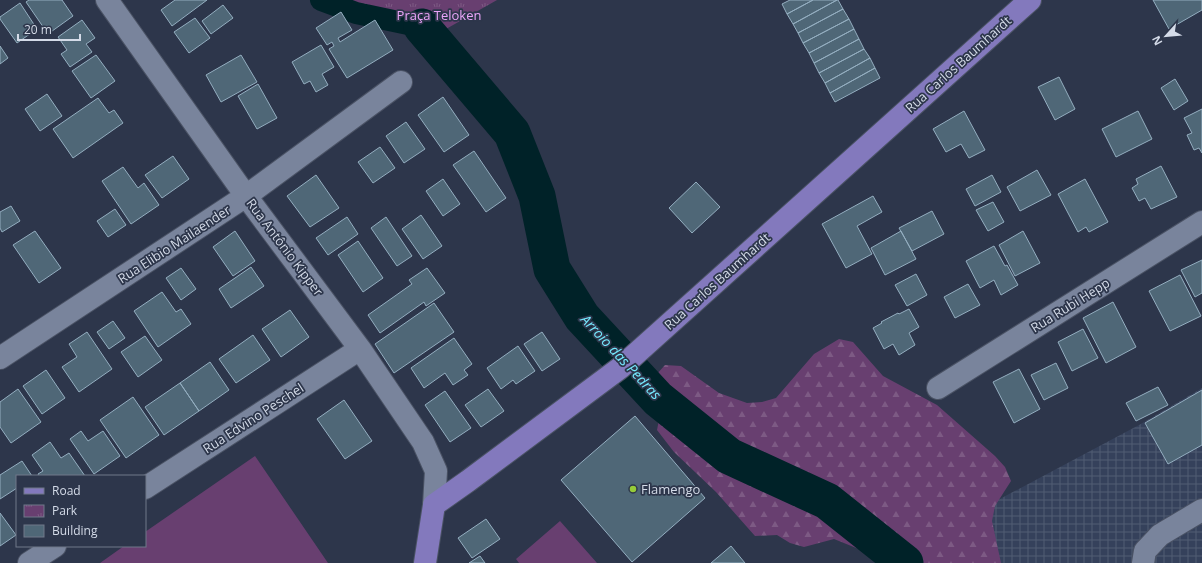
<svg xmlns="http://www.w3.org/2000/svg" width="1202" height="563" viewBox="0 0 1202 563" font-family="'Open Sans',sans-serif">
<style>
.industrial{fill:url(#industrial-grid)}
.grass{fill:#683f70}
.forest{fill:url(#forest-firs)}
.park{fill:url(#park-tufts)}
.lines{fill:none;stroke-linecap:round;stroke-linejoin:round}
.canal{stroke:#002228;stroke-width:22}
.river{stroke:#002228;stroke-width:37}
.building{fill:#4f6777;stroke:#94aec0}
.minor-casing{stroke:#4a5264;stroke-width:24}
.major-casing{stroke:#4a5264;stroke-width:24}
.minor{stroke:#79849c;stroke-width:22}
.major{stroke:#8379bd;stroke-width:22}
.poi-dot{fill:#96cc39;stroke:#2d364b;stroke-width:1.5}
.labels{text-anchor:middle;stroke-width:3.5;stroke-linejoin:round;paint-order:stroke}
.park-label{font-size:13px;fill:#eba4f9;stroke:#2d364b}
.street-label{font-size:13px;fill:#d4dbe8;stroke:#2d364b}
.poi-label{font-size:13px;fill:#d4dbe8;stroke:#2d364b;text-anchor:start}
.water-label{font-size:14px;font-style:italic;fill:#75eaff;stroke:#2d364b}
</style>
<defs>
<pattern id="industrial-grid" width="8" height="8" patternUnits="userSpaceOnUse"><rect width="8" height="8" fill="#35415b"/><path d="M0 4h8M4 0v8" fill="none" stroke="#515c73"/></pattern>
<pattern id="forest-firs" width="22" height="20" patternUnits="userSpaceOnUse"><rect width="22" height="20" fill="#683f70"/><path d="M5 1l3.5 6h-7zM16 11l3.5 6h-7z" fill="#7d5a84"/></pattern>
<pattern id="park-tufts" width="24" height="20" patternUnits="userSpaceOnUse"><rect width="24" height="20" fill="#683f70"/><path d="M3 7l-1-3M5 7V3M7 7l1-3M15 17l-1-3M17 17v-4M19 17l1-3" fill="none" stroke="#7d5a84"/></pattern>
</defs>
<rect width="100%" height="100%" fill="#2d364b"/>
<!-- industrial -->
<path class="industrial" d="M1202,388V563H953L936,533L1139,425Z"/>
<!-- grass -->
<path class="grass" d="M255,456L328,563H100L124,546H145V532Z
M560,521L597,563H519L516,559Z"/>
<!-- forest -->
<path class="forest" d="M839,339L853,342L883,376L937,405L995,456L1005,467L1011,481L995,506L992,521L1001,563H886L876,556L834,539L804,547L790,543L777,535L755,536L716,492L674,452L657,430L660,415L668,403L656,375L665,365L681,366L719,393L747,403L762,402L776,398L814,354Z"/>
<!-- park -->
<path class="park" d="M340,0H497L439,33L422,23Z"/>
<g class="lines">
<!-- canal -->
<path class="canal" d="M321,0L356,13L422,27"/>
<!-- river -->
<path class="river" d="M422,27L512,133L537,196L552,269L582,317L658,399L729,456L827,501L905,563"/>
</g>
<!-- building -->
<path class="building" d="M29,0H62L73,16L48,34L26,2Z
M175,0H207L172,26L161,10Z
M790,0H813L787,14L782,4Z
M813,0H837L793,24L787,14Z
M837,0H838L843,9L798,33L793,24Z
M1153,0H1202V10L1169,29Z
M20,3L37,29L17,43L0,19V17Z
M223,5L233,18L211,34L202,21Z
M843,9L849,19L803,43L798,33Z
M341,12L352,30L338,38L340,42L375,20L393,50L347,78L329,49L334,46L332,42L327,45L316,28Z
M195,18L210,38L189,53L174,32Z
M849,19L854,29L809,53L803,43Z
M82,20L95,38L86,44L92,52L70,67L61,54L67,50L58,37Z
M854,29L859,39L814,63L809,53Z
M859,39L864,49L819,73L814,63Z
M321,45L334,67L322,74L328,85L316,92L310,81L304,84L292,62Z
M0,46L8,58L0,64Z
M864,49L870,58L825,83L819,73Z
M96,55L115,81L91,98L72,71Z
M241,55L257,82L221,102L206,75Z
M870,58L875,68L830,93L825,83Z
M875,68L880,78L835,102L830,93Z
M1059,77L1075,109L1055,120L1038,87Z
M1175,79L1188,101L1174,110L1161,88Z
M258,84L277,118L257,129L238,96Z
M47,94L62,116L40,131L25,109Z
M443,97L469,135L444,152L418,115Z
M98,98L109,113L114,110L123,123L73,158L53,129Z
M1202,109V153L1199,148L1194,150L1187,135L1192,133L1184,118Z
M964,111L985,150L969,158L961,144L946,152L933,129Z
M1138,111L1152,139L1116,157L1102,129Z
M406,122L425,149L404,163L386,136Z
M380,147L395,168L373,183L358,162Z
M474,151L506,198L486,212L453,165Z
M173,156L189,179L162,198L145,175Z
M1161,166L1177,197L1151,209L1145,198L1139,201L1132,188L1138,184L1136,179Z
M123,167L138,188L144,183L159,205L131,224L102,181Z
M1037,170L1051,195L1020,211L1007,187Z
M316,175L339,208L310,227L287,196Z
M992,175L1001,192L975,206L966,189Z
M443,179L460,204L443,216L426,191Z
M1085,179L1108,222L1089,232L1086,227L1078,232L1058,194Z
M696,182L720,207L692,233L669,208Z
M873,196L882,212L857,226L872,254L846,268L822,224Z
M993,202L1004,222L988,231L976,210Z
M11,206L20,221L2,232L0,228V212Z
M115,209L126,225L108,237L97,221Z
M932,211L944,234L912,251L899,228Z
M421,215L442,246L423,259L402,229Z
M347,217L358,234L328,255L316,238Z
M386,217L412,256L397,266L371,228Z
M35,231L61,268L39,283L13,245Z
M235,231L255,261L233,276L213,247Z
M901,231L916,259L885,275L871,248Z
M1023,231L1040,263L1015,276L999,245Z
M358,241L383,278L363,292L338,255Z
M994,246L1005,266L1007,265L1018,285L1001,295L994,280L980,288L966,261Z
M1202,260V293L1195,297L1181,270Z
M251,267L264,286L231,308L219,289Z
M181,268L196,289L181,300L166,278Z
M427,268L445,293L426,306L424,302L380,333L368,315L412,284L409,280Z
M916,274L927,295L907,306L895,285Z
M1180,275L1201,316L1170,331L1149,291Z
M968,284L980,305L955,318L944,297Z
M162,292L176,312L181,309L191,324L158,347L134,311Z
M1113,302L1136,347L1106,363L1083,318Z
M434,303L454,332L394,373L375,344Z
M909,309L919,327L909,333L915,345L899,355L893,344L884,349L873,328L882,323L881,322L898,313L899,314Z
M290,310L309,337L281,357L262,329Z
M113,321L125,338L109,349L97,332Z
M1083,329L1098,358L1072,371L1058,342Z
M87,332L112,369L79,392L62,367L77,357L69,344Z
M542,332L560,359L542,371L524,344Z
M253,335L270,360L236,383L219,359Z
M145,336L162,360L138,377L121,352Z
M454,338L472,364L464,370L468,375L453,385L445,373L424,388L411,368Z
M518,346L535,371L516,384L513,380L501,389L487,368Z
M210,362L229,390L199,411L180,383Z
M1056,363L1068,388L1044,400L1031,375Z
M1019,369L1040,409L1014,423L993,382Z
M46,370L65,398L42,414L23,386Z
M180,383L199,411L164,435L145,407Z
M1158,387L1168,405L1136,421L1126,403Z
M18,389L41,422L11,443L0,427V402Z
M488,389L504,411L481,427L465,405Z
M1202,390V445L1168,464L1145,423Z
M445,391L471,428L450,442L425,405Z
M133,397L159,435L126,458L100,420Z
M344,400L372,441L345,459L317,419Z
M635,416L705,498L632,562L561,480Z
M81,431L88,441L103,431L120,456L94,474L70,439Z
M50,442L61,458L69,453L85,476H39L38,474L43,471L32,455Z
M22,461L32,476H17V488L0,499V475Z
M0,513L16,535L0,546Z
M486,519L500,539L472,558L458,538Z
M731,546L745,563H711Z
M480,556L485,563H469Z"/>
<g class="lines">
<defs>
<path id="minor" d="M107,0L246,196L360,349L423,442L436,471L434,505
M0,358L246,196L401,82
M938,388L1202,222
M145,488L360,349
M29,563L55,546
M1143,563L1145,551L1160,535L1202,510"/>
<path id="major" d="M425,563L434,505L468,481L620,368L1030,0"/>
</defs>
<!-- minor casing -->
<use href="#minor" class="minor-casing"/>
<!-- major casing -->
<use href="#major" class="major-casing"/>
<!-- minor -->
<use href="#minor" class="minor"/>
<!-- major -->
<use href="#major" class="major"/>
</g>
<!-- markers -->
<circle class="poi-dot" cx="633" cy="489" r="4"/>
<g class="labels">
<!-- park labels -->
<g class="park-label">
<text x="439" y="20">Praça Teloken</text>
</g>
<!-- street labels -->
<g class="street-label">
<text transform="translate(958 64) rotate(-42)" y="5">Rua Carlos Baumhardt</text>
<text transform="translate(174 244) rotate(-33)" y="5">Rua Elibio Mailaender</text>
<text transform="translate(285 247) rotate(53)" y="5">Rua Antônio Kipper</text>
<text transform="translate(717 281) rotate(-42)" y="5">Rua Carlos Baumhardt</text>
<text transform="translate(1070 305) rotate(-32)" y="5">Rua Rubi Hepp</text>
<text transform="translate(253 418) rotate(-33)" y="5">Rua Edvino Peschel</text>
</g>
<!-- poi labels -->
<g class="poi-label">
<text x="641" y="494">Flamengo</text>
</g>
<!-- water labels -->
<g class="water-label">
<text transform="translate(621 357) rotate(47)" y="5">Arroio das Pedras</text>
</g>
</g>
<!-- legend -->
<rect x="16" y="475" width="130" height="72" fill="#2d364b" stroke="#70788a"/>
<rect x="24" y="488" width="20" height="6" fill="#8379bd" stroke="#70788a"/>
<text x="52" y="495" font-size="12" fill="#d4dbe8">Road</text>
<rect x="24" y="505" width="20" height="12" fill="url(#park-tufts)" stroke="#70788a"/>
<text x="52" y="515" font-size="12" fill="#d4dbe8">Park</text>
<rect x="24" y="525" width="20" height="12" fill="#4f6777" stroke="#70788a"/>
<text x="52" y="535" font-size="12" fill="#d4dbe8">Building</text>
<!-- north arrow -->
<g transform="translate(1166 36) rotate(243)" stroke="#2d364b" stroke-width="3" paint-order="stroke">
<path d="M0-3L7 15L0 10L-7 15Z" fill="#d4dbe8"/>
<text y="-6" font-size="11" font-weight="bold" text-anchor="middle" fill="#d4dbe8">N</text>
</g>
<!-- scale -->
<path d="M18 34v6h62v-6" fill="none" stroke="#d4dbe8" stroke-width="2"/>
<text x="24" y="34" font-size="12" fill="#d4dbe8" stroke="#2d364b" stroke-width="3" paint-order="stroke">20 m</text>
</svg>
